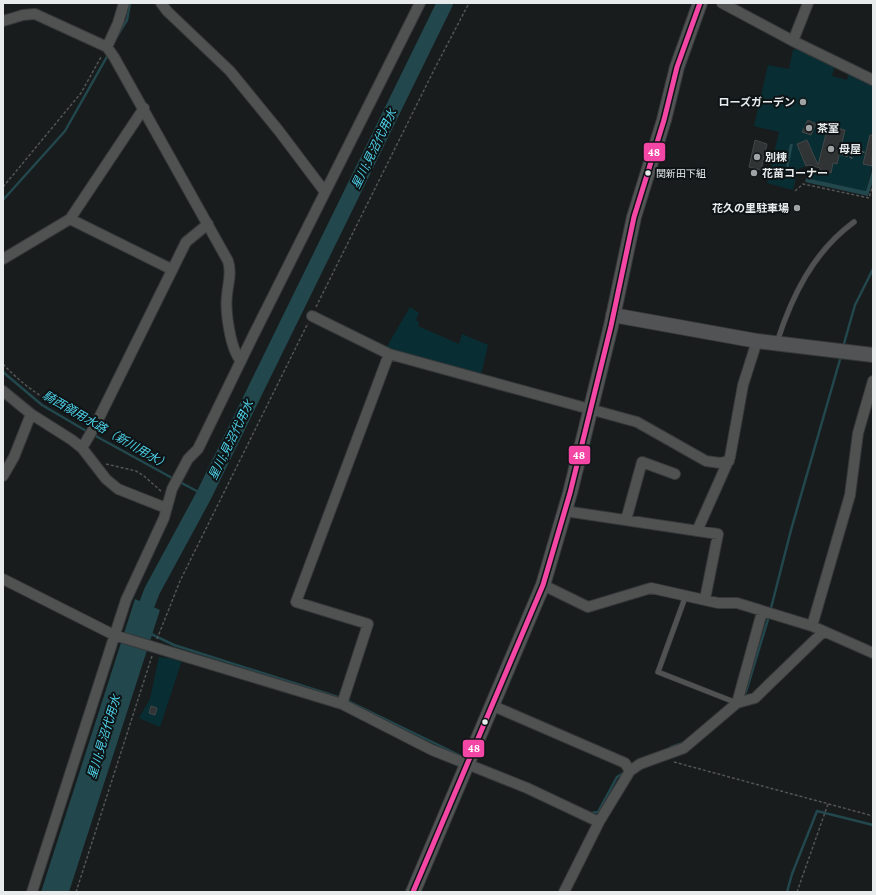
<svg xmlns="http://www.w3.org/2000/svg" width="876" height="895" viewBox="0 0 876 895" font-family="'Crimson Pro','Noto Sans JP',serif">
<style>
.green{fill:#082e34}
.water{fill:#22474d}
.lines{fill:none;stroke-linecap:round;stroke-linejoin:round}
.stream{stroke:#22474d;stroke-width:2.5}
.river{stroke:#22474d;stroke-width:16}
.building{fill:#313435;stroke:#434647}
.lane-casing{stroke:#363839;stroke-width:6}
.street-casing{stroke:#363839;stroke-width:12}
.secondary-casing{stroke:#363839;stroke-width:16}
.path{stroke:#535454;stroke-width:1.5;stroke-dasharray:3 2;stroke-linecap:butt}
.lane{stroke:#505252;stroke-width:5}
.street{stroke:#505252;stroke-width:10}
.secondary{stroke:#525354;stroke-width:14}
.bus-1-casing{stroke:#0e1415;stroke-width:8}
.bus-1{stroke:#f346a5;stroke-width:5}
.poi-dot{fill:#9fa3a4;stroke:#0e1415;stroke-width:1.5}
.bus-dot{fill:#e7ebec;stroke:#0e1415;stroke-width:1.5}
.labels{text-anchor:middle;stroke-width:4;stroke-linejoin:round;paint-order:stroke}
.bus-label{font-size:10px;fill:#e7ebec;stroke:#0e1415;text-anchor:start}
.poi-label{font-size:11px;font-weight:bold;fill:#e7ebec;stroke:#0e1415;text-anchor:start}
.water-label{font-size:12px;font-style:italic;fill:#4ed2ea;stroke:#0e1415}
.line-badge{stroke:#0e1415;stroke-width:1.5}
.badge-label{font-size:11px;text-anchor:middle;font-weight:bold;fill:#fff}
</style>
<rect width="100%" height="100%" fill="#181c1d"/>
<!-- green -->
<path class="green" d="M799,48L835,65L832,76L847,80L849,73L873,85V139L870,138L864,164L872,166L873,162L866,191L806,178L807,173L820,174V168L809,165L798,169L793,190L767,183L779,132L754,126L768,65L789,69L793,50Z
M410,307L419,313L416,320L419,322L418,326L459,344L462,334L488,345L481,375L386,348Z
M159,657L182,660L160,727L139,718L150,699Z"/>
<!-- water -->
<path class="water" d="M790,144H793L788,169L786,164Z
M873,167V181L868,196L805,182L806,178L866,191Z
M135,599L160,610L69,892H41Z"/>
<g class="lines">
<!-- stream -->
<path class="stream" d="M116,38L127,20L130,3
M3,200L65,131L109,53
M843,347L855,305L873,269
M3,372L42,405L88,432
M92,434L174,479
M178,481L204,495
M770,612L791,530L841,356
M149,633L174,645L341,698
M743,695L746,692L769,616
M346,700L463,757
M671,747L683,743
M591,813L598,812L617,777L625,772
M787,892L792,874L817,811L873,825"/>
<!-- river -->
<path class="river" d="M139,625L152,591L204,495L445,3"/>
</g>
<!-- building -->
<path class="building" d="M808,120L816,124L811,135L802,132Z
M828,126L845,130L837,164L833,163L831,173L820,170V168L809,165L806,166L797,144L807,140L818,165Z
M870,135H873L872,166L863,164Z
M755,140L767,144L761,170L749,167Z
M151,706L157,708L155,715L149,713Z"/>
<g class="lines">
<defs>
<path id="lane" d="M777,342C792,296 813,252 854,222
M686,595L658,672L737,703"/>
<path id="street" d="M161,3L167,11L230,71L279,131L325,192
M722,3L793,41L873,80
M3,21L23,15L35,14L107,47L114,57L228,261C232,273 228,283 227,295C225,310 230,349 241,361
M793,41L808,3
M107,47L118,23L124,3
M70,219L171,269
M3,259L70,219L144,108
M312,316L389,354
M3,391L31,414L72,440L82,448L106,479L118,489L166,508
M82,448L95,426L186,242L208,224
M3,476L14,457L31,414
M565,511L718,534L705,599
M626,520L642,462L675,474
M697,531L730,457L743,385L757,341
M3,579L114,635L342,704L432,750L527,788L599,822
M543,585L588,607L651,588L718,603H737L812,626L873,653
M812,626L850,495L858,433L873,381
M737,703L755,698L823,632
M342,704L368,624L296,602L389,354L637,422L706,461L720,463L729,461
M491,705L625,763L630,771
M32,892L126,600L164,518L172,489L188,459L198,449L253,336L420,3
M564,892L599,822L630,771L640,764L684,748L737,703L762,612"/>
<path id="secondary" d="M613,315L757,341L873,355
M413,892L543,585L570,493L611,326L634,217L664,120L677,67L700,3"/>
</defs>
<!-- lane casing -->
<use href="#lane" class="lane-casing"/>
<!-- street casing -->
<use href="#street" class="street-casing"/>
<!-- secondary casing -->
<use href="#secondary" class="secondary-casing"/>
<!-- path -->
<path class="path" d="M840,154L852,158L854,149L866,153
M3,187L81,93L101,57
M795,191L803,184L869,198L873,185
M316,307L435,68L469,3
M3,364C28,391 54,405 86,421
M106,464L136,471L144,476L162,492
M157,639L180,581L308,323
M674,762L873,816
M76,892L152,656
M797,892L828,804"/>
<!-- lane -->
<use href="#lane" class="lane"/>
<!-- street -->
<use href="#street" class="street"/>
<!-- secondary -->
<use href="#secondary" class="secondary"/>
<defs>
<path id="bus-1" d="M413,892L543,585L570,493L611,326L634,217L664,120L677,67L700,3"/>
</defs>
<!-- bus-1 casing -->
<use href="#bus-1" class="bus-1-casing"/>
<!-- bus-1 -->
<use href="#bus-1" class="bus-1"/>
</g>
<!-- markers -->
<g class="poi-dot">
<circle cx="803" cy="102" r="4"/>
<circle cx="809" cy="128" r="4"/>
<circle cx="831" cy="149" r="4"/>
<circle cx="757" cy="157" r="4"/>
<circle cx="754" cy="173" r="4"/>
<circle cx="797" cy="208" r="4"/>
</g>
<g class="bus-dot">
<circle cx="648" cy="173" r="3.5"/>
<circle cx="485" cy="722" r="3.5"/>
</g>
<g class="labels">
<!-- bus labels -->
<g class="bus-label">
<text x="656" y="177">関新田下組</text>
</g>
<!-- poi labels -->
<g class="poi-label">
<text x="795" y="106" text-anchor="end">ローズガーデン</text>
<text x="817" y="132">茶室</text>
<text x="839" y="153">母屋</text>
<text x="765" y="161">別棟</text>
<text x="762" y="177">花苗コーナー</text>
<text x="789" y="212" text-anchor="end">花久の里駐車場</text>
</g>
<!-- water labels -->
<g class="water-label">
<text transform="translate(374 149) rotate(-64)" y="4">星川;見沼代用水</text>
<text transform="translate(106 430) rotate(30)" y="4">騎西領用水路（新川用水）</text>
<text transform="translate(231 440) rotate(-64)" y="4">星川;見沼代用水</text>
<text transform="translate(104 737) rotate(-73)" y="4">星川;見沼代用水</text>
</g>
</g>
<g class="line-badge">
<rect x="643" y="142" width="23" height="20" rx="4" fill="#f346a5"/>
<rect x="568" y="445" width="23" height="20" rx="4" fill="#f346a5"/>
<rect x="462" y="739" width="23" height="19" rx="4" fill="#f346a5"/>
</g>
<g class="badge-label">
<text x="654" y="156">48</text>
<text x="579" y="459">48</text>
<text x="474" y="752">48</text>
</g>
<!-- border -->
<rect width="876" height="895" fill="none" stroke="#e7ebec" stroke-width="8"/>
</svg>
